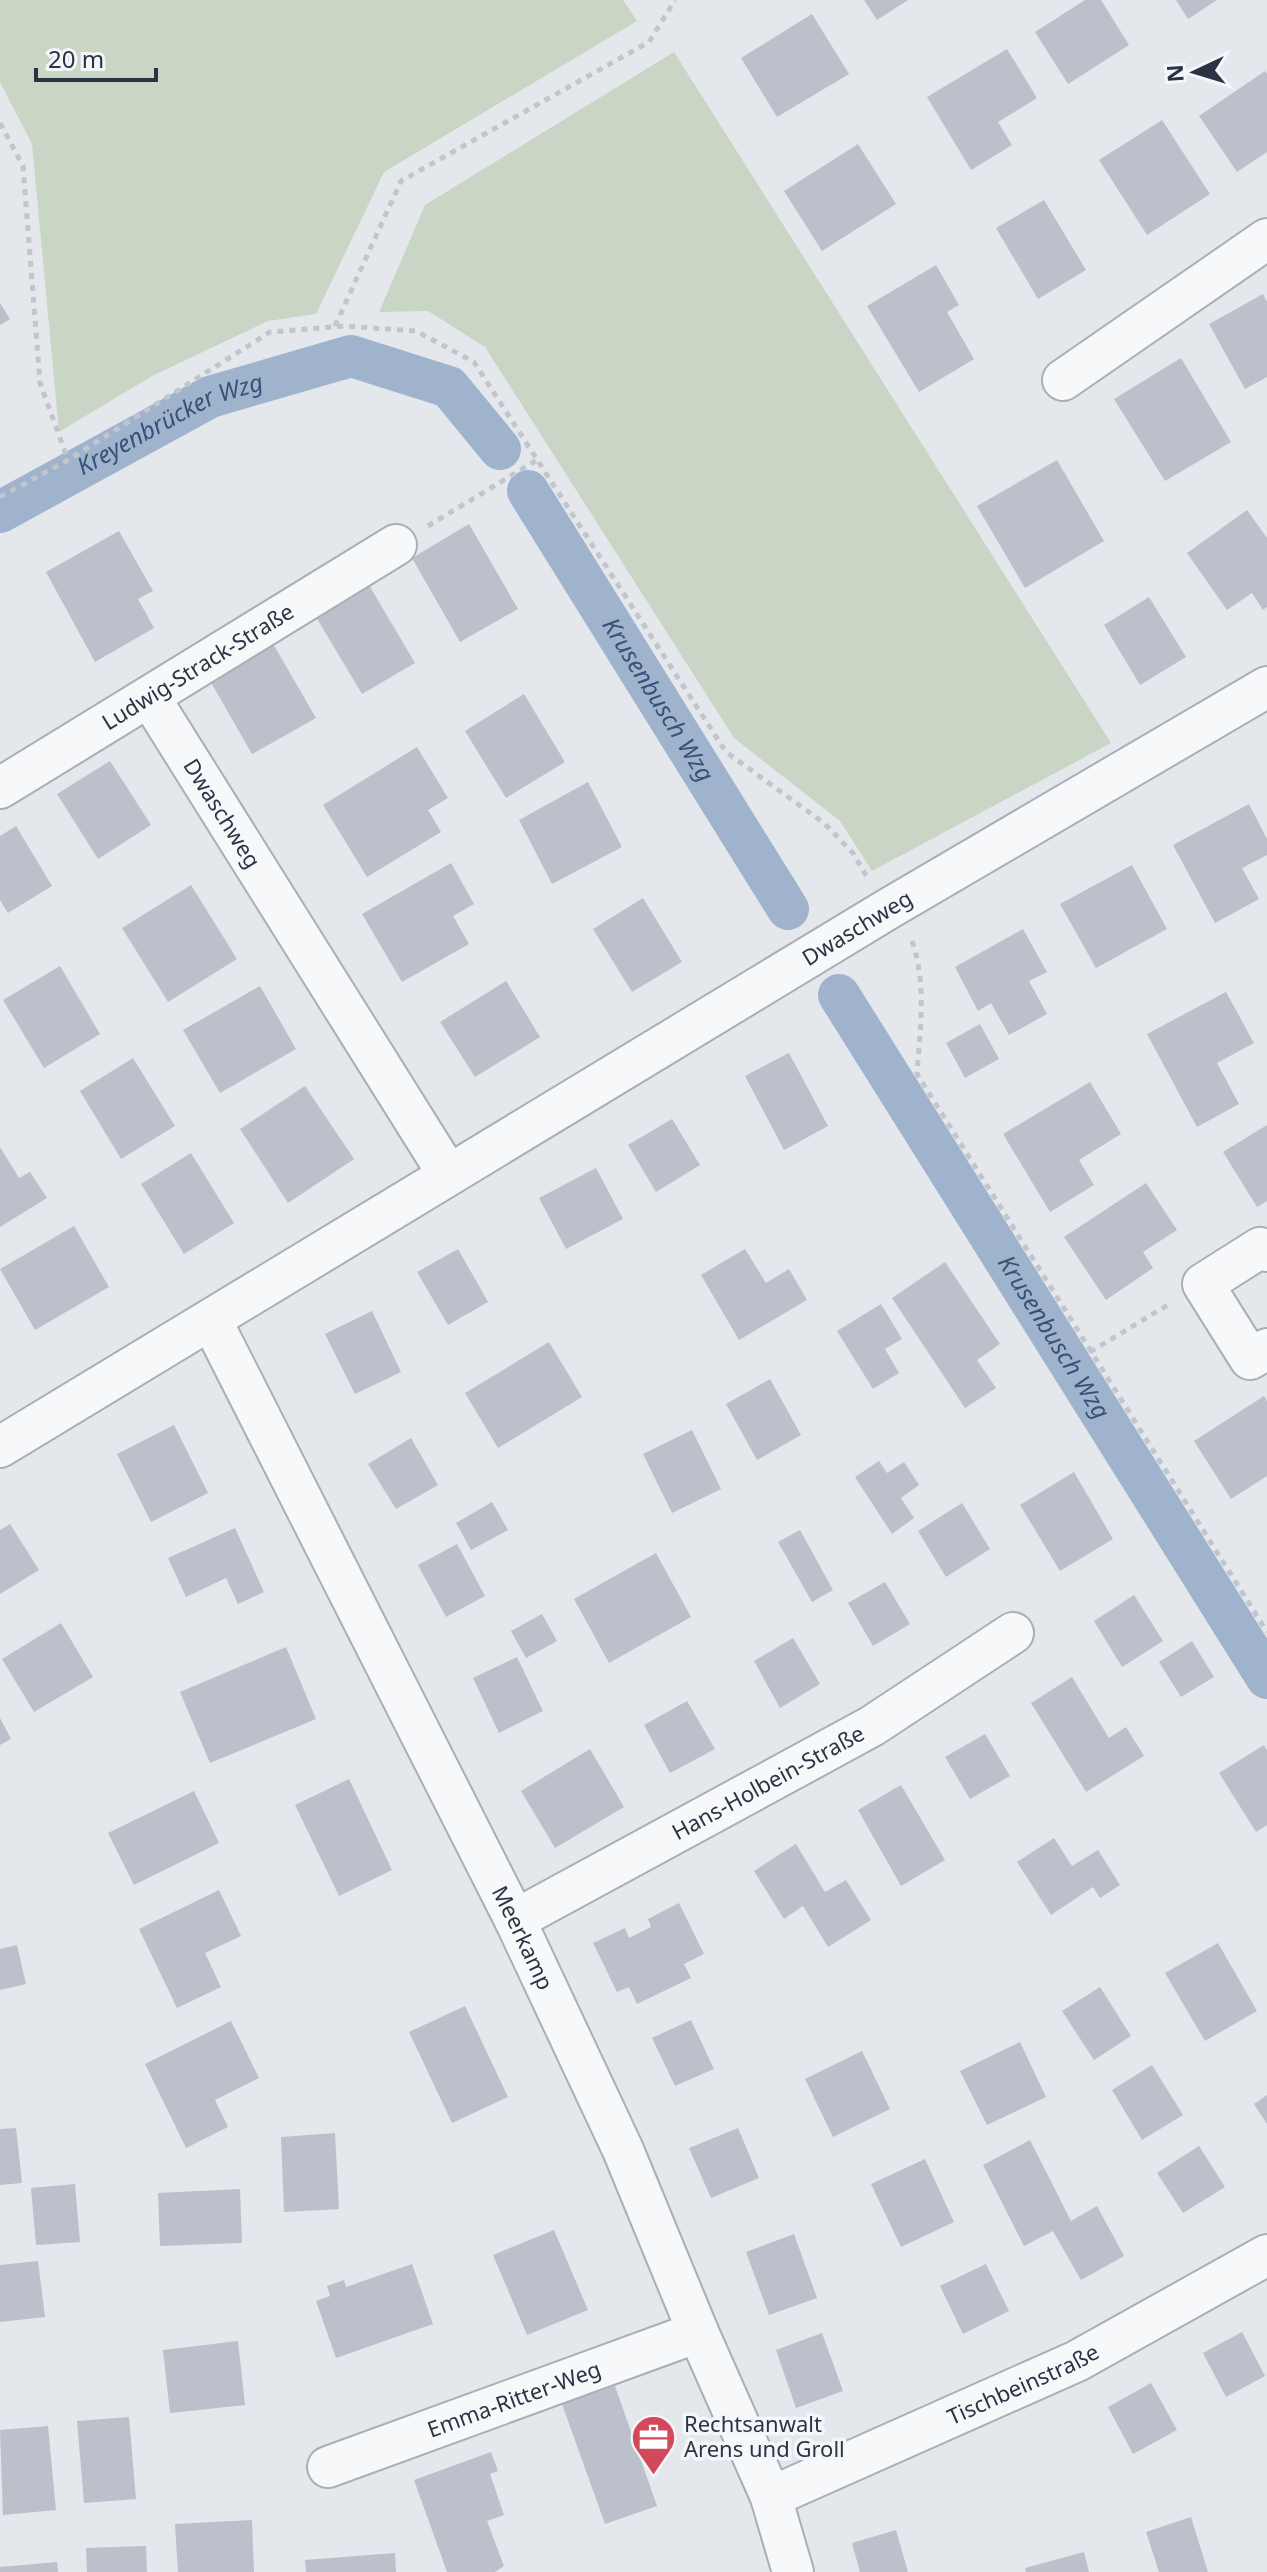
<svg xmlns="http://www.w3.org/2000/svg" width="1267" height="2572" viewBox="0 0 1267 2572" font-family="'Noto Sans',sans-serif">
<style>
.green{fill:#c9d6c5}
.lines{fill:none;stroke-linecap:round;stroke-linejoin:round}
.canal{stroke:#9fb4cc;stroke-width:42}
.building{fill:#bbc0ca}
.minor-casing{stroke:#a9aeb7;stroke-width:44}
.path{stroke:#c2c5cb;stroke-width:5;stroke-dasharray:6 6;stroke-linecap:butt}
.minor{stroke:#f7f8fa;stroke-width:40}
.labels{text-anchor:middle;stroke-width:7;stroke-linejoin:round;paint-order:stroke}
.street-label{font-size:22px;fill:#2b3445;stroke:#f4f6f9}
.poi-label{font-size:22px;fill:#2b3445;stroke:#f4f6f9;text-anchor:start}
.water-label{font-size:24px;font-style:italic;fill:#34527a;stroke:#f4f6f9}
</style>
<rect width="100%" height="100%" fill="#e4e7ec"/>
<!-- green -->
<path class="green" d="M0,0H623L637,21L384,172L316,314L268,321L152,376L59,432L32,144L0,82Z
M674,52L1111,743L872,871L840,821L734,738L485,347L428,311L379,312L425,205Z"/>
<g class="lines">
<!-- canal -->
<g class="canal">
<path id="s1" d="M528,491L788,909"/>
<path id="s2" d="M0,512L210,397L351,356L449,387L500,449"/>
<path id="s3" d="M839,995L1267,1678"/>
</g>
</g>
<!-- building -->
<path class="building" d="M864,0H908L877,20Z
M1085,0H1101L1129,45L1068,84L1035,32Z
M1176,0H1217L1188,19Z
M812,14L849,74L777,117L741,58Z
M1007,49L1037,98L998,122L1012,145L971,170L927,97Z
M1265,71L1267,74V152L1237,172L1199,116Z
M1162,120L1210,194L1147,235L1099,160Z
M858,144L896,204L822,251L784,191Z
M1044,200L1086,270L1038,299L996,228Z
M936,265L959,305L947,312L974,359L919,392L867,306Z
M1263,294L1267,302V377L1245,389L1209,324Z
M0,303L10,319L0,325Z
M1181,358L1231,442L1165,481L1114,399Z
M1057,460L1104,541L1025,588L977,506Z
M1247,510L1267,538V607L1263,610L1252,593L1227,610L1187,553Z
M469,524L518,609L460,642L412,558Z
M119,531L153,591L138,599L154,628L95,662L46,572Z
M369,585L415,663L362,694L316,617Z
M1149,597L1186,657L1140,685L1104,625Z
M272,642L316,718L252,754L209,679Z
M524,694L565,762L506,798L465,731Z
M417,747L448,798L428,810L441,832L367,877L323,805Z
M110,761L151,825L98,859L57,794Z
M588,782L622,847L552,884L519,820Z
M1249,804L1267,839V855L1242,868L1259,899L1215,923L1173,845Z
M16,826L52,886L8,913L0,900V836Z
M451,863L474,904L453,916L469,944L402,982L362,914Z
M1132,865L1167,929L1096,968L1060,904Z
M191,885L237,959L168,1002L122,928Z
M643,898L682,962L632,992L593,929Z
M1023,929L1047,972L1029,981L1047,1014L1009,1035L991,1003L978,1011L955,967Z
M60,966L100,1034L44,1068L3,1000Z
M506,981L540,1037L475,1077L440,1022Z
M260,986L296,1049L220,1093L183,1030Z
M1226,992L1254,1043L1217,1063L1239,1104L1197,1127L1147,1034Z
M980,1024L999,1059L965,1078L946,1043Z
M789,1053L828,1126L784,1150L745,1076Z
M133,1058L175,1126L121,1159L80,1091Z
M1090,1082L1121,1134L1079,1160L1094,1185L1050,1212L1003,1134Z
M305,1086L354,1159L288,1203L240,1129Z
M672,1119L700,1165L656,1192L628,1145Z
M1267,1125V1201L1257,1207L1223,1152Z
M0,1147L19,1178L30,1172L47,1198L0,1227Z
M191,1153L234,1223L184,1254L141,1184Z
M596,1168L623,1219L566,1249L539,1198Z
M1146,1183L1177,1230L1143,1252L1153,1268L1106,1300L1064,1237Z
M74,1226L109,1287L35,1330L0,1269Z
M458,1249L488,1302L448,1325L417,1272Z
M745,1249L766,1283L789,1269L807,1300L739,1340L701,1275Z
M945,1262L1000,1344L977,1360L996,1388L965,1408L892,1298Z
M881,1304L902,1339L885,1349L899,1373L873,1389L837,1331Z
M372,1311L401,1372L355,1394L325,1334Z
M549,1342L582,1397L498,1448L465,1393Z
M770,1379L801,1435L757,1460L726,1404Z
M1264,1396L1267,1401V1476L1231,1499L1194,1441Z
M174,1425L208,1493L151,1522L117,1454Z
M692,1430L721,1489L672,1513L643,1454Z
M411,1438L438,1485L396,1509L368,1464Z
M879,1461L887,1473L904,1462L919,1485L901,1498L914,1518L892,1534L855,1477Z
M1074,1472L1113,1539L1060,1571L1020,1505Z
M492,1502L508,1530L471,1550L456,1523Z
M962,1503L990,1549L946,1577L918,1531Z
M10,1524L39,1570L0,1594V1530Z
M235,1528L264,1592L238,1604L226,1578L186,1597L168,1558Z
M800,1530L833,1590L812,1602L778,1542Z
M457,1544L485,1596L446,1617L418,1565Z
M656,1553L691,1617L609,1663L574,1599Z
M885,1582L910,1624L873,1646L848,1603Z
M1134,1595L1163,1641L1122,1667L1094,1621Z
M542,1614L557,1641L526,1658L511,1631Z
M61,1623L93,1677L34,1712L2,1659Z
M793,1638L820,1684L780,1708L754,1661Z
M1192,1641L1214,1677L1181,1697L1159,1662Z
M286,1647L316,1719L210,1763L180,1692Z
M517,1657L543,1711L499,1733L473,1678Z
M1072,1677L1109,1738L1126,1727L1144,1756L1086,1792L1031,1703Z
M687,1701L715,1749L670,1773L644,1725Z
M0,1718L11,1739L0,1745Z
M985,1734L1010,1776L970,1799L945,1757Z
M1264,1745L1267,1750V1825L1256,1832L1219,1773Z
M590,1749L624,1807L555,1848L521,1791Z
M349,1779L392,1870L339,1896L295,1805Z
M901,1785L945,1860L901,1886L858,1810Z
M194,1791L219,1843L134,1885L108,1833Z
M1054,1838L1072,1866L1098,1850L1120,1885L1100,1898L1093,1887L1051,1915L1017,1862Z
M796,1844L825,1892L846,1880L871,1920L828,1947L803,1906L784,1919L754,1871Z
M219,1890L241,1936L205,1953L221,1987L177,2008L139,1929Z
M679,1903L704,1954L684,1964L691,1978L637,2004L629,1987L617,1992L593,1943L625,1928L629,1938L651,1927L648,1919Z
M1218,1943L1257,2011L1205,2041L1165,1973Z
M17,1945L26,1984L0,1990V1949Z
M1100,1987L1131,2036L1094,2060L1062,2011Z
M465,2006L508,2097L452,2123L409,2032Z
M691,2020L714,2069L675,2086L652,2038Z
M231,2021L259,2078L215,2100L228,2127L186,2148L145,2064Z
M1020,2042L1046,2097L987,2125L960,2071Z
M862,2051L890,2109L833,2137L805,2079Z
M1152,2065L1183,2115L1142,2140L1112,2090Z
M1267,2095V2124L1254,2104Z
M16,2128L22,2183L0,2185V2129Z
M738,2128L759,2178L711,2198L689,2148Z
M335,2133L339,2209L284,2212L281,2137Z
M1030,2140L1071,2221L1097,2206L1124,2256L1081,2280L1053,2231L1024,2246L983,2165Z
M1199,2146L1225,2187L1183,2213L1157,2173Z
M925,2159L954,2222L901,2247L871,2184Z
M75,2184L80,2242L36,2245L31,2188Z
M240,2189L242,2243L160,2246L158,2193Z
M554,2230L588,2310L527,2335L493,2255Z
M794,2234L817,2298L769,2315L746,2252Z
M38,2261L45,2317L0,2322V2265Z
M412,2264L433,2324L336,2358L316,2301L330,2296L327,2286L344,2280L346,2287Z
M986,2264L1009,2311L963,2334L940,2286Z
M1242,2332L1265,2376L1226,2397L1203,2353Z
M822,2333L843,2391L796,2408L776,2350Z
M238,2341L245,2405L170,2413L163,2350Z
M1151,2383L1177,2430L1133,2454L1108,2407Z
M615,2386L657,2506L605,2524L562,2404Z
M129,2417L136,2499L84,2503L77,2421Z
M48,2426L56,2510L3,2515L0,2430Z
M491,2452L498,2471L490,2474L504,2515L487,2521L504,2566L495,2572H447L414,2480Z
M1191,2517L1208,2572H1159L1146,2532Z
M252,2520L254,2572H178L175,2524Z
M896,2530L908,2572H860L852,2543Z
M146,2546L147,2572H87L86,2548Z
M1084,2552L1089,2572H1026L1025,2568Z
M395,2553L396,2572H306L305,2560Z
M57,2562L58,2572H0V2567Z"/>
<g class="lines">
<defs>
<g id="minor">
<path d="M1063,380L1267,239"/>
<path id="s4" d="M150,698L448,1174"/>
<path id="s5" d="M0,788L396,545"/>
<path d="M1267,1251L1260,1248L1203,1284L1250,1359L1267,1349"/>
<path id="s6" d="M211,1320L515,1920L623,2150L698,2332L771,2497L793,2572"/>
<path id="s7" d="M0,1447L888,909L1267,687"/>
<path id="s8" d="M515,1920L872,1726L1013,1633"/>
<path id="s9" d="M328,2467L698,2332"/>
<path id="s10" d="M771,2497L1077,2361L1267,2255"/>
</g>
</defs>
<!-- minor casing -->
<use href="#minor" class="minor-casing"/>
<!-- path -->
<path class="path" d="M0,123L23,166L40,383L68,460
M335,326L401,181L649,42L675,0
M0,497L68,460L270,332L344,326L416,331L474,362L726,752L824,823L853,853L867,877
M428,526L537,460
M912,941C927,984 920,1030 917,1074L1267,1632
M1090,1352L1171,1303"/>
<!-- minor -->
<use href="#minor" class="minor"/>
</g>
<!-- icons -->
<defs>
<symbol id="office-pin" viewBox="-11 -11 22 30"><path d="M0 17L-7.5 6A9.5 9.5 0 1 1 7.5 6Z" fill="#d1495b" stroke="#f4f6f9"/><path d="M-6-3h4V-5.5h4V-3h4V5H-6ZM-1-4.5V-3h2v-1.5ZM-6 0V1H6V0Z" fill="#fff"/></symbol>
</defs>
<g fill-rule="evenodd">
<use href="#office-pin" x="628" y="2412" width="51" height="69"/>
</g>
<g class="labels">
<!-- street labels -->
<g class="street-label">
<text dy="8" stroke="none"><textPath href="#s5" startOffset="232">Ludwig-Strack-Straße</textPath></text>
<text dy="8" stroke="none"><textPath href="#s4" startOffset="136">Dwaschweg</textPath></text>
<text dy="8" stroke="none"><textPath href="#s7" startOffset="1002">Dwaschweg</textPath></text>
<text dy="8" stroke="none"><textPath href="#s8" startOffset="288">Hans-Holbein-Straße</textPath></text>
<text dy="8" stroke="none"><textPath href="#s6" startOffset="692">Meerkamp</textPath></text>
<text dy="8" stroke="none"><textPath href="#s10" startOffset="276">Tischbeinstraße</textPath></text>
<text dy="8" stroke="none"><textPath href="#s9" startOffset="198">Emma-Ritter-Weg</textPath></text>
</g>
<!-- poi labels -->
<g class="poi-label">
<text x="684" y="2432">Rechtsanwalt<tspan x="684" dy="25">Arens und Groll</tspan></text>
</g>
<!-- water labels -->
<g class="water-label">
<text dy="8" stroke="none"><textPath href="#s2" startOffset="192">Kreyenbrücker Wzg</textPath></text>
<text dy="8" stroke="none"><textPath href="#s1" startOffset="246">Krusenbusch Wzg</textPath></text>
<text dy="8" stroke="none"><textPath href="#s3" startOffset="404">Krusenbusch Wzg</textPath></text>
</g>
</g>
<!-- north arrow -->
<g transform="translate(1195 72) rotate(266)" stroke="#f4f6f9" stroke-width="6" paint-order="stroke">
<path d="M0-6L14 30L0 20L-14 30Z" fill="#2b3445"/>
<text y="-12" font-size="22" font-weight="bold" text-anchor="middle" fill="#2b3445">N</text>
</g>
<!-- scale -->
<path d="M36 68v12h120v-12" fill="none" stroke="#2b3445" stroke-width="4"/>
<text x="48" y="68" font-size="24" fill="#2b3445" stroke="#f4f6f9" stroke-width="6" paint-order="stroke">20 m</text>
</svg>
